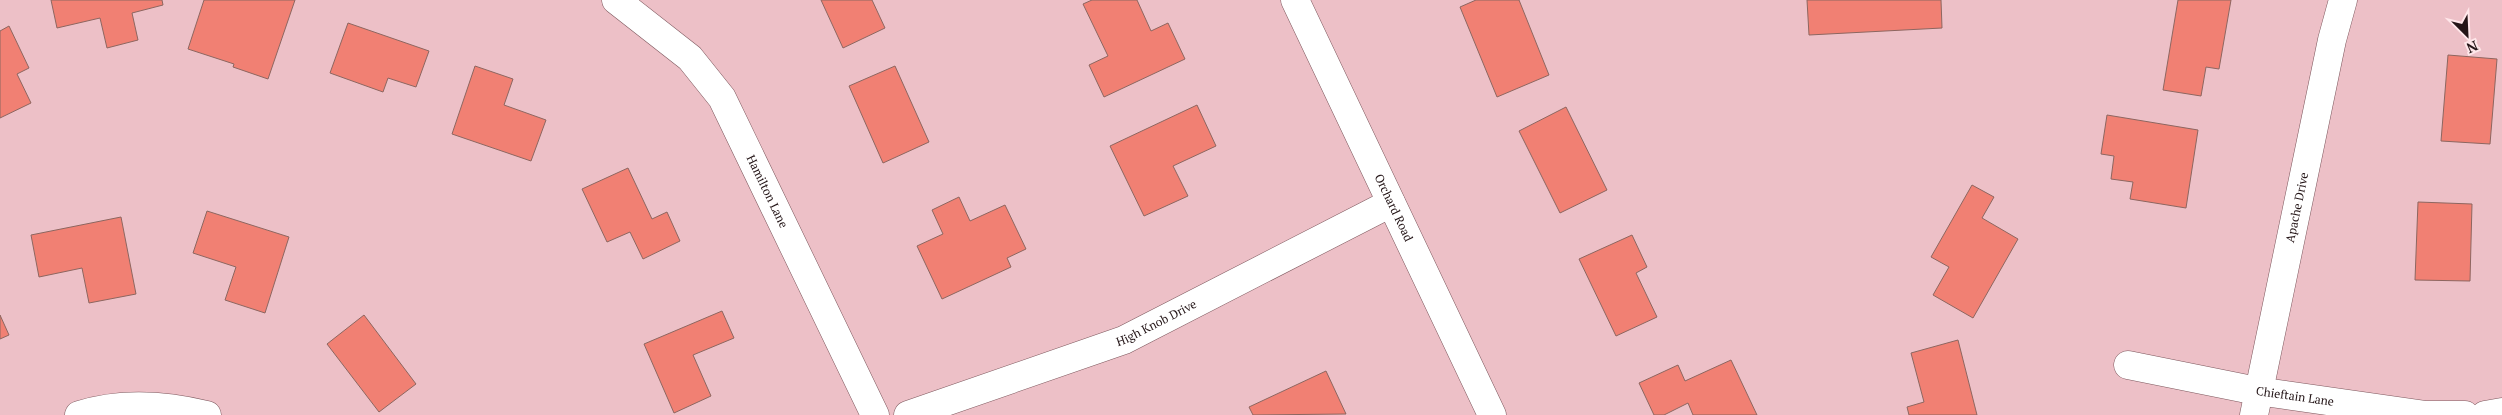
<svg xmlns="http://www.w3.org/2000/svg" width="2502" height="415" viewBox="0 0 2502 415" font-family="'PT Serif',serif">
<style>
.building{fill:#f18073;stroke:#8d6660}
.lines{fill:none;stroke-linecap:round;stroke-linejoin:round}
.minor-casing{stroke:#7d575d;stroke-width:29}
.minor{stroke:#fff;stroke-width:28}
.labels{text-anchor:middle;stroke-width:5;stroke-linejoin:round;paint-order:stroke}
.street-label{font-size:12px;fill:#241517;stroke:#ffe7ea}
</style>
<rect width="100%" height="100%" fill="#edc0c7"/>
<!-- building -->
<path class="building" d="M51,0H162L163,5L132,13L138,40L107,48L100,18L57,28Z
M204,0H295L268,79L233,67L234,64L188,49Z
M821,0H872L885,28L843,48Z
M1092,0H1137L1151,31L1168,23L1185,59L1104,97L1089,65L1108,56L1083,4Z
M1476,0H1519L1549,75L1497,97L1460,7Z
M1807,0H1941L1942,28L1809,35Z
M2178,0H2231L2219,69L2206,67L2201,96L2163,90Z
M348,23L429,51L416,87L388,78L383,92L330,73Z
M9,26L29,68L17,74L31,103L0,118V31Z
M2448,55L2497,59L2490,144L2441,141Z
M475,66L513,79L504,105L546,120L531,161L452,134Z
M895,66L929,142L883,163L849,86Z
M1197,105L1216,146L1173,166L1188,196L1144,216L1110,146Z
M1566,107L1607,190L1560,213L1519,131Z
M2107,115L2198,130L2186,208L2130,199L2133,182L2111,179L2114,156L2101,154Z
M628,168L652,219L667,212L680,241L643,259L630,232L607,242L582,189Z
M1972,185L1994,197L1982,218L2018,239L1973,318L1933,295L1949,267L1931,257Z
M959,197L970,221L1005,205L1026,249L1007,258L1011,267L942,299L917,246L943,234L932,210Z
M2418,202L2472,204L2470,281L2415,280Z
M207,211L289,237L265,313L225,300L236,267L193,253Z
M121,217L136,294L89,303L82,268L39,277L31,235Z
M1632,235L1647,267L1636,273L1657,317L1616,336L1579,259Z
M722,311L734,338L693,355L711,396L674,413L644,344Z
M0,315L9,335L0,339Z
M364,315L416,384L379,412L327,344Z
M1958,340L1977,415H1909L1907,407L1924,402L1911,353Z
M1731,360L1757,415H1693L1688,403L1664,415H1654L1639,383L1678,365L1685,381Z
M1326,371L1346,414L1253,415L1249,407Z"/>
<g class="lines">
<defs>
<g id="minor">
<path id="s1" d="M616,0L690,58L722,98L875,415"/>
<path id="s2" d="M1295,0L1492,415"/>
<path id="s3" d="M2128,365L2257,391L2426,415H2465"/>
<path d="M79,415C120,402 166,405 207,415"/>
<path id="s4" d="M908,415L1124,340L1391,203"/>
<path id="s5" d="M2254,415L2332,40L2343,0"/>
<path d="M2485,415L2502,412"/>
</g>
</defs>
<!-- minor casing -->
<use href="#minor" class="minor-casing"/>
<!-- minor -->
<use href="#minor" class="minor"/>
</g>
<g class="labels">
<!-- street labels -->
<g class="street-label">
<text dy="4" stroke="none"><textPath href="#s1" startOffset="249">Hamilton Lane</textPath></text>
<text dy="4" stroke="none"><textPath href="#s2" startOffset="230">Orchard Road</textPath></text>
<text dy="4" stroke="none"><textPath href="#s5" startOffset="212">Apache Drive</textPath></text>
<text dy="4" stroke="none"><textPath href="#s4" startOffset="265">High Knob Drive</textPath></text>
<text dy="4" stroke="none"><textPath href="#s3" startOffset="170">Chieftain Lane</textPath></text>
</g>
</g>
<!-- north arrow -->
<g transform="translate(2467 35) rotate(156)" stroke="#ffe7ea" stroke-width="4" paint-order="stroke">
<path d="M0-4L9 19L0 12L-9 19Z" fill="#241517"/>
<text y="-8" font-size="14" font-weight="bold" text-anchor="middle" fill="#241517">N</text>
</g>
</svg>
